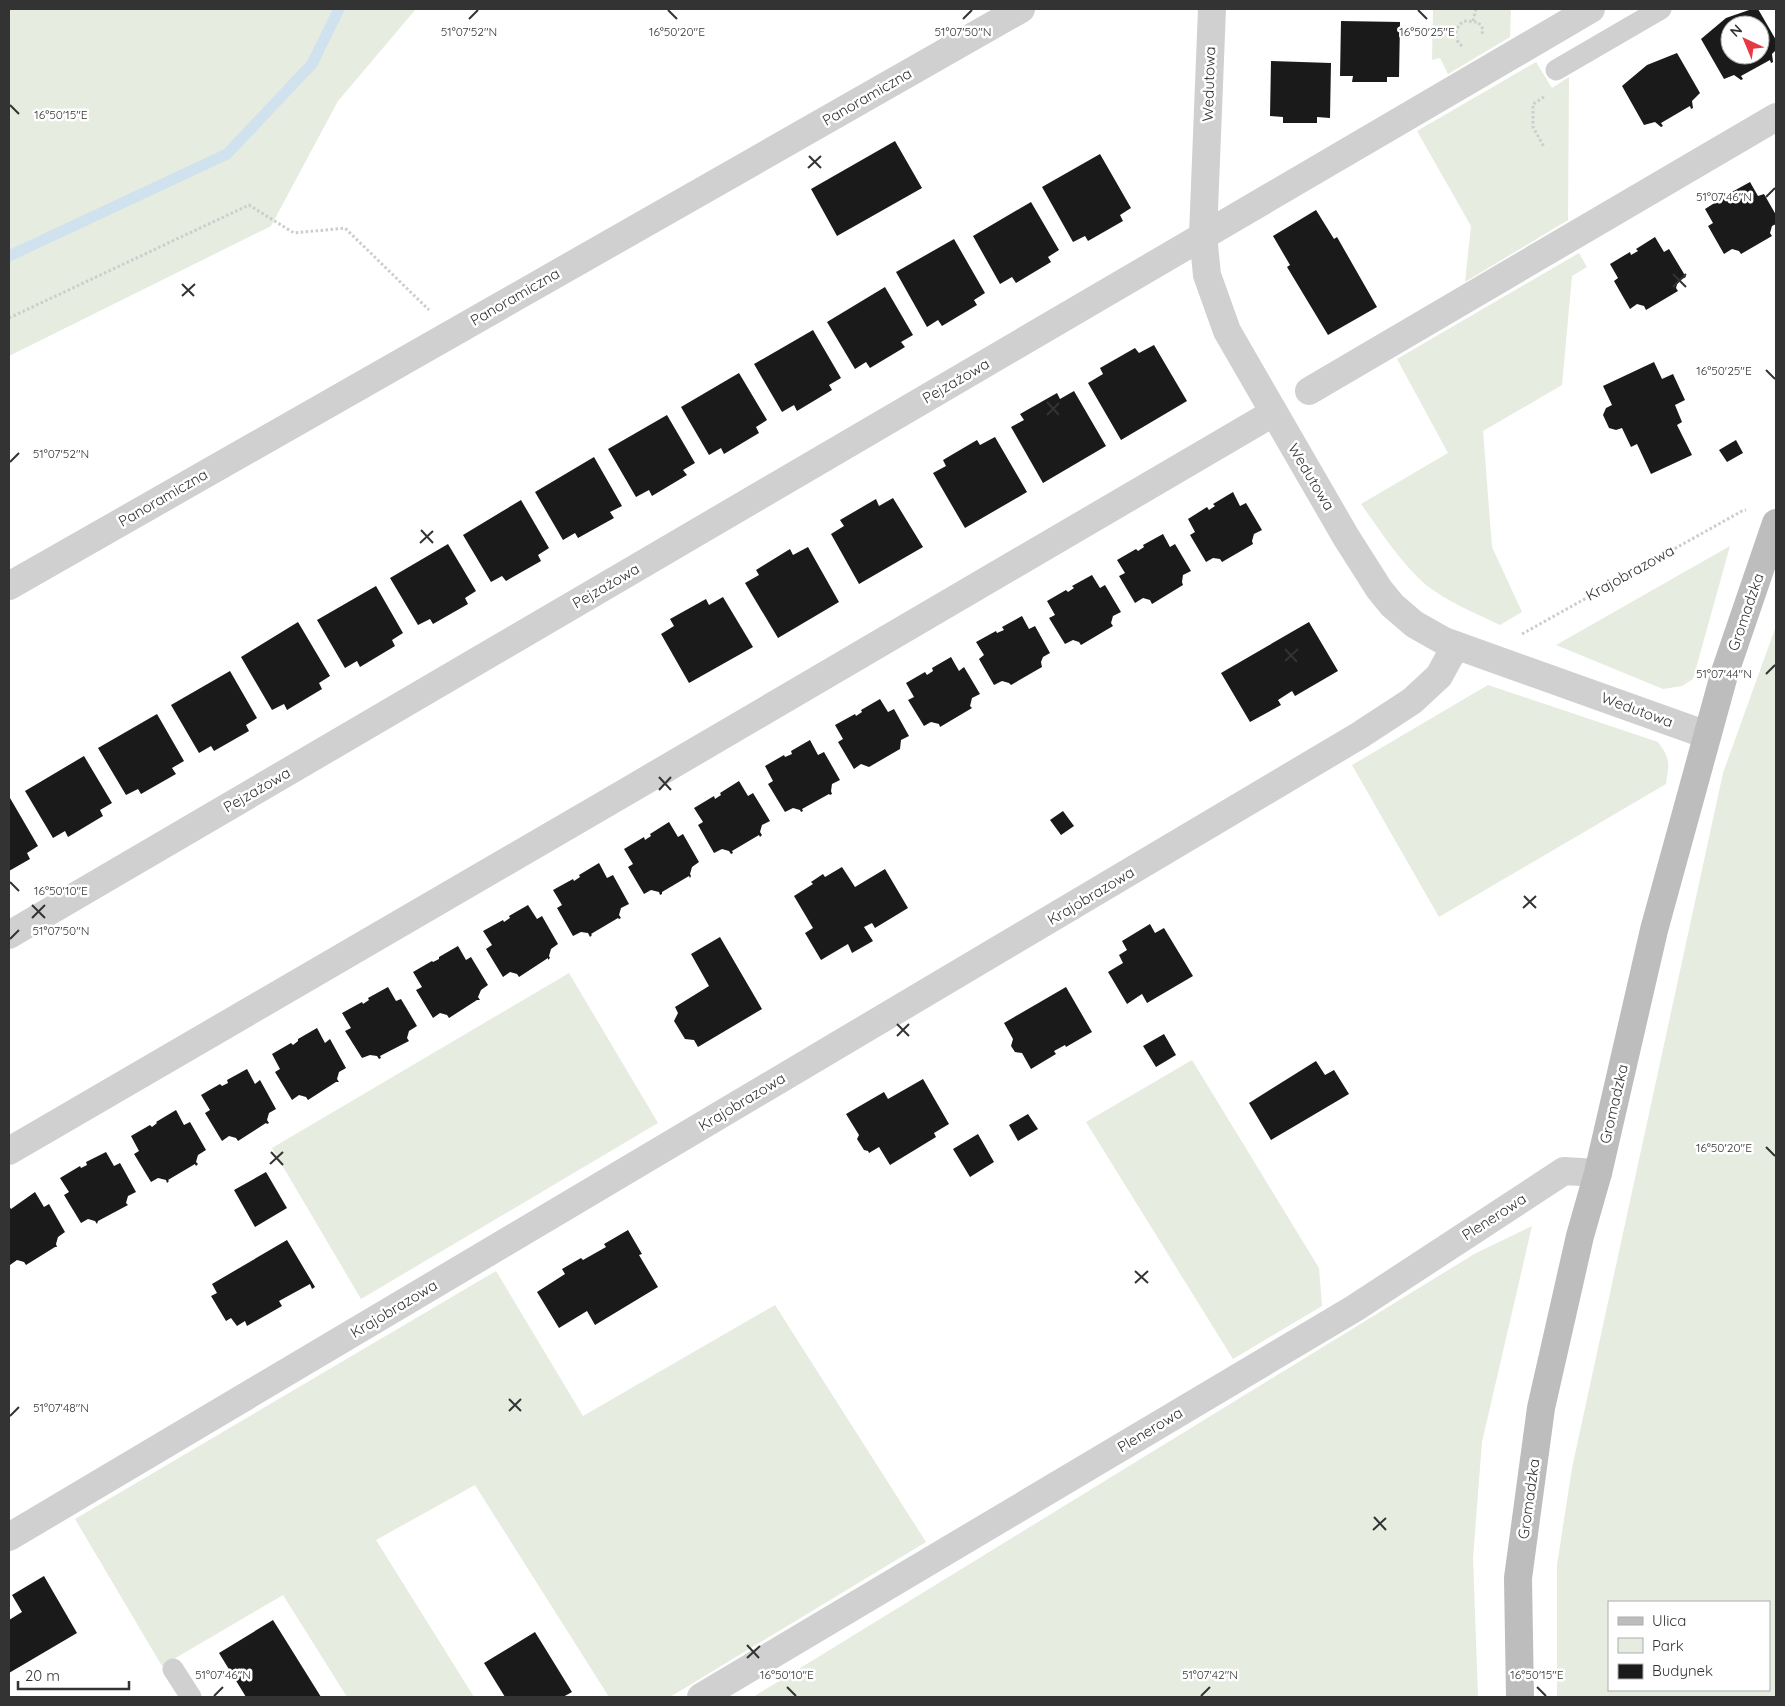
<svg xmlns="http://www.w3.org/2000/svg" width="1785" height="1706" viewBox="0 0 1785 1706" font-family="Quicksand,sans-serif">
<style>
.green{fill:#e6ecdf;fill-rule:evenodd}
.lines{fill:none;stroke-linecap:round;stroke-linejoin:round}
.stream{stroke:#cfe2ee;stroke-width:11}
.building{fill:#1a1a1a;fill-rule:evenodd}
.path{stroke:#cdcdcd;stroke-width:3;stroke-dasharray:2.5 2.5;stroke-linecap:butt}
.lane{stroke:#d0d0d0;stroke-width:21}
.street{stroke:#d0d0d0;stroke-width:28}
.secondary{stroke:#bdbdbd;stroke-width:28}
.ticks{fill:none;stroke:#333;stroke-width:2}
.labels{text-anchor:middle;stroke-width:5;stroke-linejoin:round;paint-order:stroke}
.street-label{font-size:15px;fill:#333;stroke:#fff}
.ticks-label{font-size:12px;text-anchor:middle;fill:#333;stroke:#fff;stroke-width:5;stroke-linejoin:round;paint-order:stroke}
</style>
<rect width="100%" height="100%" fill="#fff"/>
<!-- green -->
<path class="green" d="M9,9H416L338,101L271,226L9,356Z
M1433,9H1511L1510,37L1448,74L1440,58L1432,60Z
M1536,62L1552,88L1569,77L1568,220L1465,282L1471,226L1417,131Z
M1579,253L1587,267L1572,276L1562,385L1483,431L1492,547L1522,612L1500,625C1477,614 1446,601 1426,585C1400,562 1381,532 1361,504L1448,453L1397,359Z
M1730,546L1693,679L1682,686L1663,689L1556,645Z
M1776,626V1697H1557V1565L1572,1468L1723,773ZM1609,1602H1769V1690H1609Z
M1488,685L1658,742C1671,760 1669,762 1666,784L1439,917L1352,765Z
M569,973L658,1123L361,1299L272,1148Z
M1192,1060L1319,1268L1322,1306L1233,1359L1086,1122Z
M1532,1226L1482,1442L1473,1558L1478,1697H753L1476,1253Z
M496,1271L583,1416L775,1305L926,1542L670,1697H609L475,1485L376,1540L474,1697H347L283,1595L162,1666L75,1519Z"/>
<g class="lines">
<!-- stream -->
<path class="stream" d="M9,256L227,154L312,64L339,9"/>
</g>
<!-- building -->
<path class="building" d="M1752,9H1758L1776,40V50L1772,54L1773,62L1771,63L1770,60L1741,76L1743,79L1741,80L1734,75L1724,79L1701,39L1726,18ZM1730,25H1760V55H1730Z
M1341,21L1400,22L1399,77H1387V82H1352L1353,76H1340Z
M1677,53L1700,93L1692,101L1693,108L1691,109L1690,106L1661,123L1663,126L1661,127L1655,122L1644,125L1622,86L1647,65Z
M1271,61L1331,63L1330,118L1317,117V123H1283V117L1270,116Z
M895,141L922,188L837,236L811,189Z
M1100,154L1131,208L1120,215L1123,221L1088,241L1085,236L1073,242L1042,187Z
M1750,182L1758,196L1764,194L1776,215V224L1772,226L1770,233L1772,236L1741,254L1739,251L1732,249L1724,254L1708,226L1713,223L1705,209L1724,197L1725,199L1731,196L1730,193Z
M1031,202L1059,250L1048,257L1051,262L1016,283L1012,277L1000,284L973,236Z
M1316,210L1334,239L1337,237L1377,307L1328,335L1287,267L1290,265L1273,236Z
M1655,237L1664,252L1669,249L1686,277L1678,281L1676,288L1678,291L1646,310L1644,306L1637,304L1630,309L1614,281L1618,278L1610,264L1630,252L1631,255L1638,251L1636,249Z
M954,239L985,293L974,300L977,305L942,326L938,320L927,327L896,272Z
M885,287L913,335L901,342L905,347L870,368L866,362L855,369L827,322Z
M813,330L841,378L829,385L832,390L797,411L794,405L782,412L754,364Z
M1154,345L1187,401L1121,440L1088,383L1103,374L1100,368L1135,348L1139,353Z
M1654,362L1662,379L1673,374L1685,400L1675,405L1682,422L1677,425L1692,455L1651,474L1637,444L1631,447L1622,428L1616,430L1609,428L1603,415L1606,408L1612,405L1603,386Z
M739,373L767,420L756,427L759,433L724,454L721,448L709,455L681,407Z
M1074,391L1106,446L1043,483L1011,427L1024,420L1020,414L1057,393L1060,399Z
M667,415L695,463L683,470L687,475L652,496L649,490L636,497L608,449Z
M995,437L1027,492L965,528L933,473L946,466L943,460L977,440L980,445Z
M1736,440L1743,453L1727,462L1719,450Z
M594,457L622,506L610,512L614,518L578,538L575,533L563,540L535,492Z
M1233,492L1240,506L1246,503L1262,530L1254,534L1252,541L1253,544L1222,562L1220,559L1213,558L1206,562L1190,535L1195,532L1188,519L1207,507L1209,510L1215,506L1213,504Z
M893,498L923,547L859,584L831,534L844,526L840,520L876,499L879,506Z
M521,500L549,548L538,555L541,561L506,581L502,576L491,582L463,535Z
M1163,534L1170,547L1175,544L1191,571L1183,575L1182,582L1183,585L1152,604L1150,600L1143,598L1135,603L1119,576L1125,573L1117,560L1136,549L1138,551L1144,547L1143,545Z
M448,544L476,591L465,598L468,604L433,624L430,619L418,625L390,578Z
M808,547L839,602L778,638L745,583L759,575L756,570L790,549L793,555Z
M1092,575L1100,588L1105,585L1121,612L1113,616L1111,623L1113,626L1081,645L1079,642L1073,640L1065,644L1049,618L1055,615L1047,601L1066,590L1068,592L1074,588L1072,586Z
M376,586L403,633L392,640L395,646L360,667L357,661L345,668L317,620Z
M723,597L753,647L689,683L661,634L674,626L670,619L706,599L709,605Z
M1022,616L1029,629L1035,626L1050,653L1043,657L1041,662L1042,667L1011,685L1009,683L1002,681L994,685L979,659L984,655L976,642L996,631L997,633L1004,630L1002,627Z
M298,622L330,676L319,683L322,689L287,710L284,704L272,710L241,657Z
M1309,622L1338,671L1295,696L1292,691L1278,700L1281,705L1250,722L1221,673Z
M951,657L959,671L964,667L980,694L972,698L970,706L972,708L940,727L939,724L931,722L924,726L908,700L914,697L906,683L925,672L927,675L933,671L932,668Z
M230,671L257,718L246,725L249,731L214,751L211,746L199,753L171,705Z
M880,699L888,712L894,709L909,736L901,740L900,749L869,767L861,764L854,769L838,742L843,739L835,725L855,714L856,716L862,712L861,710Z
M157,714L184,761L172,768L176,774L141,794L138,789L126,795L98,748Z
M810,740L818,755L824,752L840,780L832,784L831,791L832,794L830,795L829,794L802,809L803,811L801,812L800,810L793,808L785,812L768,784L773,781L765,766L784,755L785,757L792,754L791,751Z
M84,756L112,803L100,810L103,816L68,837L65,831L53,838L25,791Z
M739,781L748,796L753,793L770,821L762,825L760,832L762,835L760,837L759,835L732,851L733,853L731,854L729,851L722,849L714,853L698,825L703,822L694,808L714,796L715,799L721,795L720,793Z
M10,798L38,846L27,853L30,859L9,871V799Z
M1063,811L1074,826L1061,835L1050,820Z
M669,822L678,837L683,834L699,862L692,867L690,874L691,876L690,878L689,876L662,892V894L660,895L659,892L651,890L644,894L628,867L633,864L624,849L644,837L645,840L651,836L650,834Z
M599,863L607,878L613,875L629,904L621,908L619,915L621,918L619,919L618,918L591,934L592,935L590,937L588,933L581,932L573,936L557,908L562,905L553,890L573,879L574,881L580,877L579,875Z
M842,867L855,887L885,869L908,908L875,928L872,923L864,927L873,941L852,953L848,944L821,960L805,933L813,928L794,896L813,884L811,882L823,874L825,877Z
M528,905L537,919L542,916L558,944L551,949L549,956L550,958L548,960V958L519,977L517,974L510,972L503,977L486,949L492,945L483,931L503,920L504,922L510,918L509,916Z
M1150,924L1155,933L1164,928L1193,976L1147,1003L1142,994L1127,1004L1108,972L1123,963L1119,955L1127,950L1122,941Z
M720,937L762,1009L698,1047L694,1040L685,1039L674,1021L678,1013L675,1007L709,986L691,954Z
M458,946L466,960L471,957L488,985L481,990L478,997L480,1000H477L449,1018L447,1015L440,1013L433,1018L416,990L422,987L413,972L432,961L433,962L439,959V957Z
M388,987L396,1001L401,999L417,1026L409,1031L407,1038L409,1041L380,1056L381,1058L379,1059L377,1056L370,1055L362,1058L345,1031L351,1028L342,1013L362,1002L363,1004L369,1000L368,998Z
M1066,987L1092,1032L1066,1047L1065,1045L1054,1051L1056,1054L1031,1069L1022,1053L1015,1052L1011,1046L1013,1039L1004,1023Z
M317,1028L325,1043L330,1039L346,1068L339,1072L337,1079L339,1082H336L308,1100L306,1097L299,1095L292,1100L275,1072L280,1069L272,1054L291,1043L293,1045L298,1041V1039Z
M1164,1034L1176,1055L1156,1067L1143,1046Z
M1316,1061L1325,1075L1334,1070L1349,1094L1271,1140L1249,1103Z
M247,1069L255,1084L260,1080L276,1109L269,1113L267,1120L269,1123L267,1124L266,1123L238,1141L236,1138L229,1136L222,1141L205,1113L210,1110L201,1095L220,1084L222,1086L228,1083L227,1080Z
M923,1079L949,1124L934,1133L936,1137L890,1165L879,1147L869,1153L868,1151L864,1150L857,1139L859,1135L846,1114L884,1092L888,1099Z
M176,1110L184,1125L190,1122L206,1150L198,1155L196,1162L198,1164L196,1166L195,1164L168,1180L169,1181L167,1183L166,1180L158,1178L151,1182L134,1154L139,1151L131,1136L150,1125L152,1127L157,1123L156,1122Z
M1028,1114L1038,1129L1018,1141L1009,1125Z
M978,1134L994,1162L970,1177L953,1149Z
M106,1152L114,1166L120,1163L136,1192L128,1196L126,1203L128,1205L98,1221L97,1224L95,1221L88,1219L81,1223L64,1195L69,1192L60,1178L80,1166L81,1168L87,1165L86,1162Z
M266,1172L287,1208L255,1227L234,1190Z
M35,1192L44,1207L49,1204L65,1232L58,1237L56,1244L57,1247H55L26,1265L24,1262L17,1260L10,1265L9,1206L11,1209Z
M628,1230L642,1254L639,1255L658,1287L595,1325L587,1311L559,1328L537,1292L565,1274L562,1269L581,1258L583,1260L606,1247L604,1244Z
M287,1240L315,1287L312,1289L310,1284L279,1301L282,1306L247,1326L245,1321L237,1326L231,1318L226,1321L211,1296L217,1293L212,1284Z
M44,1576L77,1633L9,1673V1620L22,1612L12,1595Z
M273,1620L321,1697H246L219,1653Z
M535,1632L572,1692L563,1697H505L484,1663Z"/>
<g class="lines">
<!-- path -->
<path class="path" d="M1473,21L1476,9
M1462,46C1452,38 1455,27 1464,21L1478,22L1483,29L1482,34
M1544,97L1533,104V127L1544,147
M9,318L249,205L294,233L345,228L429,310
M1522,634L1742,511L1746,510"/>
<!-- lane -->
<path class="lane" d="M1556,70L1661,9
M173,1669L191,1697"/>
<!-- street -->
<path class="street" d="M1212,9L1203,235L1207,275L1227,331L1346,537L1379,589L1392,605L1414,624L1444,641L1707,735
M1309,391L1776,117
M9,586L1021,9
M9,935L1591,9
M9,1151L631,789L1273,413
M9,1537L1360,735L1412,701L1439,676L1456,645
M701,1697L1355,1308L1564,1171L1598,1173"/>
<!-- secondary -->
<path class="secondary" d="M1520,1697L1518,1578L1541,1408L1580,1236L1598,1173L1654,930L1724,675L1776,523"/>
</g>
<!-- ticks -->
<path class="ticks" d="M668,10L677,19M1418,10L1427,19M469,19L478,10M963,19L972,10M10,105L19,114M809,156L821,168M808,168L821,156M1766,197L1775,188M1673,274L1686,287M182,284L194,296M1673,287L1686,274M182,296L195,284M1766,370L1775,379M1047,402L1059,415M1047,415L1059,403M10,462L19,453M421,530L433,543M420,543L433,531M1285,649L1297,662M1285,661L1298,649M1766,674L1775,665M659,777L671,790M659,790L671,777M10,882L19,891M1524,896L1536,908M32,905L45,918M1523,908L1536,896M32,918L45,905M10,939L19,930M897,1024L909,1036M897,1036L909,1024M1766,1147L1775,1156M271,1152L283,1165M270,1164L283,1152M1135,1271L1148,1283M1135,1283L1148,1271M509,1399L521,1411M509,1411L521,1399M10,1416L19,1407M1374,1517L1386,1530M1373,1530L1386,1518M747,1645L759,1658M747,1658L760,1646M787,1687L796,1696M1537,1687L1546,1696M214,1696L223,1687M1201,1696L1210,1687"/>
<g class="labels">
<!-- street labels -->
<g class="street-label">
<text transform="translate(1209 84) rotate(-88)" y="5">Wedutowa</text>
<text transform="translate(867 97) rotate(-30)" y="5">Panoramiczna</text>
<text transform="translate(515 297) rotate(-30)" y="5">Panoramiczna</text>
<text transform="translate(956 381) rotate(-30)" y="5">Pejzażowa</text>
<text transform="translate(1311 477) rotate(59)" y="5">Wedutowa</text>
<text transform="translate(163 498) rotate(-30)" y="5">Panoramiczna</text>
<text transform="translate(1630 573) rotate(-29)" y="5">Krajobrazowa</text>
<text transform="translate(606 586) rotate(-30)" y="5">Pejzażowa</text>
<text transform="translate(1746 612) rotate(-71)" y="5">Gromadzka</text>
<text transform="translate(1637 710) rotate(20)" y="5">Wedutowa</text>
<text transform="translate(257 790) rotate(-30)" y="5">Pejzażowa</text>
<text transform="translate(1091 896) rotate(-31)" y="5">Krajobrazowa</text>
<text transform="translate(742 1102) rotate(-31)" y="5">Krajobrazowa</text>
<text transform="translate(1614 1104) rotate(-77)" y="5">Gromadzka</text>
<text transform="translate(1494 1217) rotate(-33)" y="5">Plenerowa</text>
<text transform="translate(394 1309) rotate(-31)" y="5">Krajobrazowa</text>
<text transform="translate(1150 1430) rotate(-31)" y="5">Plenerowa</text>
<text transform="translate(1529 1499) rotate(-82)" y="5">Gromadzka</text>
</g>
</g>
<g class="ticks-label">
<text x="469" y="36">51°07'52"N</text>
<text x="963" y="36">51°07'50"N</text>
<text x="677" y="36">16°50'20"E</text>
<text x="1427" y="36">16°50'25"E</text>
<text x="61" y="119">16°50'15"E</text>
<text x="1724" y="201">51°07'46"N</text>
<text x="1724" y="375">16°50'25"E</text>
<text x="61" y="458">51°07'52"N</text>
<text x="1724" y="678">51°07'44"N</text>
<text x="61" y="895">16°50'10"E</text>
<text x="61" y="935">51°07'50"N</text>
<text x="1724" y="1152">16°50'20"E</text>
<text x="61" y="1412">51°07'48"N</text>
<text x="787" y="1679">16°50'10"E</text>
<text x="1537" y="1679">16°50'15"E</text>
<text x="223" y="1679">51°07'46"N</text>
<text x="1210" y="1679">51°07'42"N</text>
</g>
<!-- border -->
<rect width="1785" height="1706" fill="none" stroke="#333333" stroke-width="20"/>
<!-- legend -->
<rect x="1608" y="1601" width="162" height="90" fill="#ffffff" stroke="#adadad"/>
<rect x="1618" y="1617" width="25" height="8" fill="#bdbdbd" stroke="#adadad"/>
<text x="1652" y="1626" font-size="15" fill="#333333">Ulica</text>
<rect x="1618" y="1638" width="25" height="15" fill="#e6ecdf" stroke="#adadad"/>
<text x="1652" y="1651" font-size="15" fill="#333333">Park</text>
<rect x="1618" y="1664" width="25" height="15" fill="#1a1a1a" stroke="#adadad"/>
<text x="1652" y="1676" font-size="15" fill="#333333">Budynek</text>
<!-- north arrow -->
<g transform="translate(1745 40) rotate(316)"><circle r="24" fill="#ffffff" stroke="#adadad"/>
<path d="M0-4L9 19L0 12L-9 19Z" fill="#e63946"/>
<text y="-8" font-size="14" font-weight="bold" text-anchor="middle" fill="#333333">N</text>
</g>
<!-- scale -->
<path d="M18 1681v8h111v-8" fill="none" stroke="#333333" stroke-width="2.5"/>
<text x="25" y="1681" font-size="15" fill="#333333" stroke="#ffffff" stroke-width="4" paint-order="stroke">20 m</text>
</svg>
